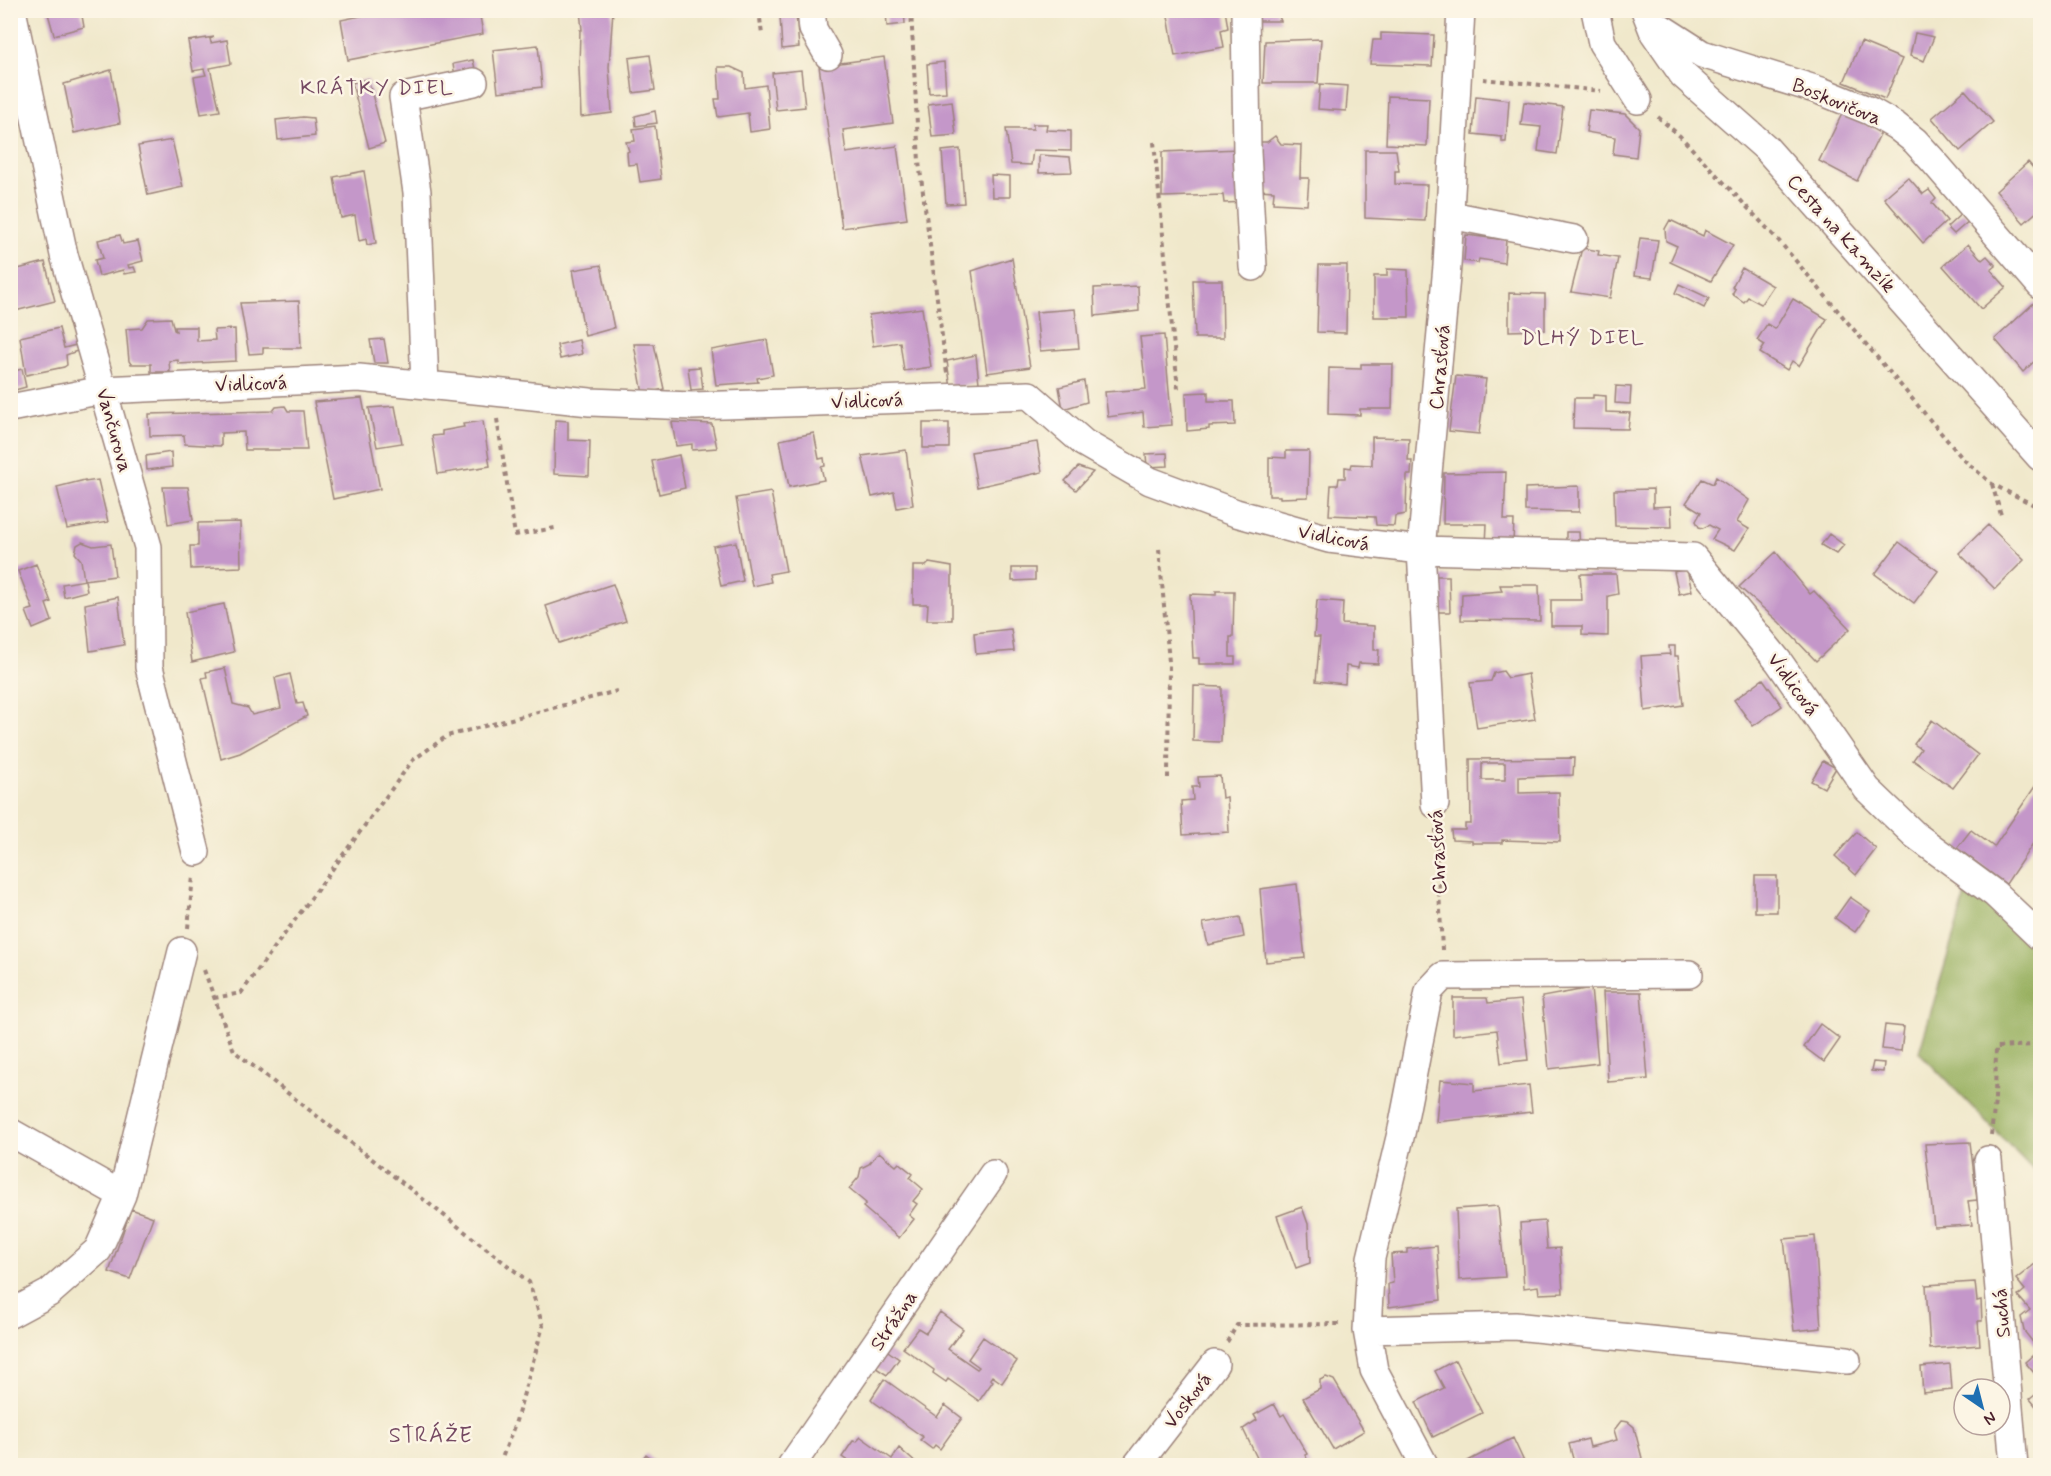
<svg xmlns="http://www.w3.org/2000/svg" width="2051" height="1476" viewBox="0 0 2051 1476" font-family="Mynerve,sans-serif">
<style>
.forest{fill:#98b061;stroke:#716846;stroke-width:1.5}
.building{fill:#c497c9;fill-rule:evenodd}
.lines{fill:none;stroke-linecap:round;stroke-linejoin:round}
.minor-casing{stroke:#9d847b;stroke-width:30}
.path{stroke:#9d847b;stroke-width:4;stroke-dasharray:4.5 4.5;stroke-linecap:butt}
.minor{stroke:#fff;stroke-width:27}
.labels{text-anchor:middle;stroke-width:5;stroke-linejoin:round;paint-order:stroke}
.street-label{font-size:20px;fill:#4a1f2b;stroke:#fcf5e5}
.neighbourhood-label{font-size:21px;letter-spacing:1.5px;fill:#754962;stroke:#fcf5e5}
.quarter-label{font-size:22px;letter-spacing:1.5px;fill:#754962;stroke:#fcf5e5}
</style>
<rect width="100%" height="100%" fill="#fcf5e5"/>
<filter id="ink" filterUnits="userSpaceOnUse"><feTurbulence type="fractalNoise" baseFrequency=".0167" numOctaves="2"/><feDisplacementMap in="SourceGraphic" scale="12" xChannelSelector="R" yChannelSelector="G"/><feConvolveMatrix kernelMatrix="1 2 1 2 8 2 1 2 1" color-interpolation-filters="sRGB"/></filter>
<filter id="wash" filterUnits="userSpaceOnUse"><feTurbulence type="fractalNoise" baseFrequency=".008" numOctaves="4" result="noise"/><feDisplacementMap in="SourceGraphic" scale="24" xChannelSelector="R" yChannelSelector="G"/><feGaussianBlur stdDeviation="1.35" result="paint"/><feColorMatrix in="noise" values="0 0 0 0 0 0 0 0 0 0 0 0 0 0 0 0 0 1.4 0 .05"/><feComposite in="paint" operator="in"/></filter>
<g filter="url(#wash)">
<rect width="100%" height="100%" fill="#f0e8cb"/>
<!-- forest -->
<path class="forest" d="M1968,887L2040,933V1177L1919,1052Z"/>
<g id="blocks">
<!-- building -->
<path class="building" d="M47,10H81L84,27L54,35Z
M365,10H479L483,34L348,60L341,20L366,15Z
M580,10H613L609,67L612,113L581,117L579,68L580,30H582Z
M782,10H794V15H796L799,47L782,49L780,16H782Z
M886,10H904L905,24L887,26Z
M1167,10H1225L1228,28L1221,30L1224,47L1175,56Z
M1255,10H1276L1281,21H1255Z
M1381,33L1434,35L1432,66L1370,64L1373,40H1381Z
M1915,33L1934,37L1924,61L1910,56Z
M214,37L210,39L211,43L227,40L231,64L210,68L220,111L201,114L194,77L206,75L204,69L193,71L188,41Z
M1321,39L1318,83H1263L1265,41Z
M1861,42L1902,59L1885,99L1844,82Z
M538,45L542,87L498,92L493,50Z
M650,55L655,90L633,93L629,58Z
M884,57L893,123L843,130L846,153L897,146L907,219L842,228L819,66Z
M473,60L476,73L455,77L453,64Z
M944,62L946,92L929,93L927,64Z
M718,67H731L744,73L745,88L766,85L770,129L750,132L748,113L718,117L715,99H720Z
M111,70L120,123L74,133L64,84Z
M801,70L805,107L776,110L772,73Z
M368,79L385,143L369,148L352,83Z
M1320,84L1348,86L1346,111L1318,109Z
M1965,90L1993,122L1960,151L1932,118Z
M1388,96L1429,98L1427,146L1386,144Z
M1476,96L1509,100L1506,142H1502V137L1473,134Z
M952,101L956,135L932,137L928,104Z
M1524,102L1563,107L1557,154L1538,151L1541,127L1521,125Z
M1589,110L1625,114L1639,128L1636,157L1613,154L1615,137L1586,132Z
M655,111L657,123L636,126L635,116Z
M1843,112L1881,132L1857,181L1819,161Z
M303,117L313,118L315,136L278,140L276,120Z
M1033,124H1047L1046,130L1071,131V151L1033,150L1031,165L1011,164L1006,129H1033Z
M655,126L661,179L640,182L637,164L628,165L627,152L629,151L626,142L635,141L633,129Z
M1275,136L1281,144L1301,145L1300,178H1309L1307,205L1273,203L1274,191L1259,190L1257,142H1267Z
M172,140L183,187L148,195L138,146Z
M960,149L964,203L946,204L942,151Z
M1240,149L1247,202L1224,203L1223,195L1162,197V152Z
M1365,150H1396L1399,171H1395V184L1427,185L1425,221L1365,218Z
M1039,155L1070,157L1072,172L1039,173Z
M2028,162L2040,176V209L2024,223L1996,191Z
M364,171L376,243L367,245L366,239L359,241L355,215L341,218L334,177Z
M991,175L1010,176V197H992Z
M1908,177L1923,194L1929,190L1936,199L1932,203L1947,221L1923,243L1884,198Z
M1963,212L1970,220L1954,234L1947,227Z
M1670,220L1703,236L1705,230L1733,245L1711,281L1670,262L1677,246L1666,241L1665,229Z
M120,235L123,244L138,241L143,261L128,265L129,268L134,267L136,272L124,274L123,270L99,276L95,260L103,258L98,240Z
M1466,235L1506,240L1504,263L1479,259L1478,263L1464,261Z
M1640,238L1658,240L1652,278L1634,276Z
M1968,244L1982,260L1987,256L1996,266L1991,270L2006,287L1981,309L1943,266Z
M1582,248L1599,251L1598,255L1618,258L1610,298L1571,292Z
M1012,258L1030,367L987,373L972,271Z
M45,262L55,301L11,312L10,271Z
M601,265L614,328L585,336L573,270Z
M1319,265H1347L1346,333L1317,332Z
M1742,268L1773,286L1761,304L1748,297L1744,302L1732,294L1735,289L1732,287Z
M1387,269L1408,270L1409,317H1374V276H1387Z
M1193,280H1222L1223,338H1195Z
M1679,284L1709,298L1704,308L1675,293Z
M1138,286L1139,311L1095,316L1094,288Z
M1509,293L1545,294V330L1509,331Z
M1793,299L1827,319L1799,366L1792,361L1787,370L1760,353L1765,345L1757,340L1767,324L1775,329Z
M299,301L301,348H263V353L249,354L240,303Z
M2035,302L2040,309V356L2023,372L1995,339Z
M922,308L931,367L904,371L900,342L873,346L869,315Z
M1075,309L1079,348L1040,351L1036,312Z
M171,318L174,330L176,331L175,327H197V341L215,340L214,330L235,329L236,361L178,364V360L169,361L170,372H151V364H131L129,361L126,329L142,328L148,319Z
M59,328L64,348L76,345L77,351L66,355L67,365L64,367L26,375L20,337Z
M1164,335L1172,425L1144,427L1143,412L1108,417L1105,392L1146,389L1140,337Z
M384,339L388,363H374L370,340Z
M579,340L582,354L560,359L557,345Z
M767,340L773,375L757,378L758,382L716,385L711,350Z
M634,344H654L664,389L643,394Z
M976,355L979,383L951,388L947,361Z
M1361,364H1393L1392,409H1360V415L1328,414L1329,368L1361,369Z
M700,367L703,389L691,390L688,368Z
M22,369L26,387L15,390L11,372Z
M1456,376L1486,379L1479,434L1449,431Z
M1084,381L1087,402L1063,409L1059,387Z
M1616,386L1631,387L1630,404L1615,403Z
M1208,392V401H1234L1235,425L1209,426V429L1187,431L1186,393Z
M1593,395L1606,396V412L1630,413L1628,429L1573,428L1574,398H1593Z
M362,398L380,489L333,499L314,402Z
M285,406L288,411H303L307,450H245L244,432L221,433V446L185,444L184,435L150,436L149,414L273,411L276,407Z
M395,406L402,443L377,447L369,408Z
M555,420L568,421V440L590,441L589,476L554,474Z
M483,421L490,466L438,474L432,436L442,435V431L464,427L463,424Z
M672,422L712,424L717,448L692,450V444L676,446Z
M923,423H949V448H923Z
M814,433L819,459L824,458L825,466L821,467L824,480L789,487L780,440Z
M1372,437L1409,438L1408,461H1412L1411,475H1407L1406,514L1395,516L1394,526L1376,525L1375,517L1329,515L1331,485H1338L1339,478H1345V467L1351,468L1352,464L1372,465Z
M1037,442L1042,472L977,487L971,452Z
M906,450L913,505L897,508L894,492L872,497L862,456Z
M1286,451H1309L1308,497L1280,498V496H1269V457L1286,458Z
M171,452L172,467L147,470L146,456Z
M1167,453L1168,466L1147,467L1146,454Z
M679,455L685,488L659,494L652,461Z
M1078,467L1093,472L1076,490L1065,481Z
M1506,472L1504,520H1514L1513,543L1486,545L1487,524H1443L1444,473Z
M1716,477L1749,500L1737,522L1749,529L1735,550L1712,539L1718,530L1709,525L1703,528L1699,527L1696,521L1701,512L1686,503L1702,479L1713,484Z
M85,480V482L98,480L108,522L67,529L57,487Z
M1579,486V512L1525,511V488Z
M163,487H188L193,520L168,524Z
M1653,489V507L1671,506L1672,527L1615,526L1614,490Z
M771,492L786,571L769,574L771,582L752,586L736,498Z
M240,522L241,567L191,569L190,546H198V523Z
M1988,525L2024,560L1995,589L1959,553Z
M1566,532H1579L1580,549H1566Z
M1829,534L1844,545L1836,554L1821,545Z
M82,542L93,546L111,544L115,576L84,580L81,560L75,553L77,545Z
M736,542L743,581L721,586L713,546Z
M1899,542L1938,571L1914,603L1875,574Z
M1776,552L1810,594L1814,591L1850,629L1816,661L1779,622L1739,587Z
M929,563L952,567V620H927L928,604H913V566H926Z
M36,564L51,602L46,604L52,621L33,629L26,611L33,609L18,571Z
M1012,568H1035V580L1012,581Z
M1687,569L1692,591L1679,594L1674,572Z
M1580,574H1616L1618,594L1608,596V636L1582,635V626H1551V600H1582Z
M1434,576H1449L1450,612H1435Z
M85,580L87,591L64,597L62,584Z
M613,584L626,621L559,643L546,606Z
M1500,585H1539L1540,621L1461,620L1462,594L1502,591Z
M1216,591H1234L1233,637H1230V657H1235V664H1199V658H1193L1190,594L1216,595Z
M118,597L124,645L90,651L85,604Z
M1317,600L1343,602L1342,624L1374,626V650H1379L1378,664L1359,663L1358,668L1346,666L1345,684L1316,681L1320,637H1314Z
M224,604L234,652L192,662L185,612Z
M1011,629L1014,651L976,654L974,633Z
M1669,646H1675V656H1678L1683,705L1645,711L1641,656L1669,654L1670,656Z
M225,668L233,704L248,708L252,715L281,708L275,678L290,674L297,704L303,703L307,716L240,753L221,759L202,678L207,677L206,672Z
M1503,671L1508,678L1528,674L1535,719L1477,728L1470,683L1491,681L1494,673Z
M1763,679L1782,706L1753,726L1734,700Z
M1194,686L1222,687L1221,742L1193,741Z
M1932,720L1978,755L1953,788L1913,760L1921,749L1914,744Z
M1574,758L1573,775L1519,777V793L1559,792L1560,842L1502,840V843H1472V841L1452,840L1451,830H1465V824H1471L1470,759ZM1482,763H1505V780H1482Z
M1823,761L1836,768L1824,788L1811,781Z
M1220,776L1222,798L1227,797L1229,832L1183,835L1181,801L1193,800L1192,787H1199L1198,777Z
M2040,779V833L2006,884L1957,848L1971,830L1994,847Z
M1857,832L1876,849L1856,875L1835,856Z
M1755,876H1777V912H1755Z
M1297,884L1305,958L1266,962L1260,889Z
M1850,897L1870,911L1855,932L1835,918Z
M1240,917L1244,937L1208,945L1203,923Z
M1591,988L1598,1063L1549,1069L1542,997Z
M1603,992H1641L1648,1079L1608,1082Z
M1453,998H1487L1488,1003L1521,1000L1528,1060L1501,1063L1497,1030L1453,1035Z
M1820,1024L1840,1039L1824,1062L1804,1047Z
M1885,1025L1904,1027L1901,1051L1882,1049Z
M1873,1062L1884,1063L1883,1072L1871,1071Z
M1440,1080L1474,1083V1091L1529,1085L1532,1112L1436,1122Z
M1970,1142L1977,1200L1968,1201L1972,1225L1934,1227L1925,1144Z
M879,1152L896,1166L899,1163L913,1174L910,1178L923,1189L913,1201L917,1204L909,1215L914,1219L899,1238L863,1207L866,1203L849,1189L859,1177L861,1168L869,1164Z
M1498,1206L1505,1277L1459,1280L1456,1209Z
M1302,1207L1308,1224L1310,1263L1296,1268L1277,1216Z
M131,1209L153,1217L130,1279L109,1272Z
M1545,1221L1547,1249L1560,1248L1563,1293L1539,1294L1538,1286L1524,1288L1520,1223Z
M1815,1236L1821,1328L1794,1331L1784,1239Z
M1437,1246L1441,1300L1389,1307L1388,1284L1393,1283L1391,1254L1407,1253V1249Z
M2040,1260V1380L2025,1362L2039,1350L2024,1331L2021,1317L2030,1310L2018,1296L2025,1290L2016,1279Z
M1975,1282L1977,1301L1981,1300L1982,1321H1978L1980,1345L1930,1349L1926,1285Z
M940,1312L963,1329L948,1349L977,1369L979,1367L968,1359L983,1337L1017,1361L1002,1383L992,1376L990,1379L993,1381L979,1401L948,1379L946,1382L933,1373L934,1370L903,1348L918,1328L926,1333Z
M885,1349L899,1359L887,1375L873,1366Z
M1455,1360L1482,1413L1433,1437L1416,1402L1444,1388L1435,1371Z
M1950,1364L1952,1390L1923,1393L1921,1367Z
M1326,1377L1334,1380L1364,1431L1333,1449L1303,1398L1320,1389V1380Z
M884,1379L937,1417L945,1405L962,1418L940,1449L935,1445L932,1449L920,1440L923,1437L874,1402L871,1399Z
M2040,1391V1411L2030,1399Z
M1274,1404L1281,1416L1284,1414L1307,1454L1305,1455L1311,1466L1260,1464L1243,1429L1257,1420L1254,1415Z
M1621,1421L1628,1422L1634,1427L1644,1466H1575L1569,1444L1588,1439L1590,1447L1617,1440L1614,1430Z
M861,1437L892,1459L899,1448L919,1466H855L842,1457L853,1441L856,1442Z
M1513,1438L1526,1466H1458Z
M646,1454L650,1457L661,1466H637Z"/>
</g>
</g>
<g filter="url(#ink)">
<use href="#blocks" fill-opacity="0" stroke="#9d847b" stroke-width="1.5"/>
<g class="lines">
<defs>
<path id="minor" d="M12,10L64,255L148,547L149,667L196,852
M811,10L813,29L828,55
M1245,10L1247,152L1253,267
M1595,10L1602,43L1638,100
M1645,10L1654,33L1683,75L1766,148L2040,457
M1649,20L1702,54L1821,91L1870,111L1896,126L1915,141L1935,163L2040,285
M1450,215L1574,239
M425,384L417,192L403,97L474,82
M10,408L103,390L359,378L590,402L692,406L1029,395L1084,443L1150,481L1236,513L1329,539L1421,550L1693,557L1779,662L1867,789L1915,835L1995,894L2040,937
M1435,804L1421,550L1447,266L1461,10
M10,1132L122,1195
M1988,1160L2014,1466
M10,1314L49,1293L98,1250L122,1195L182,951
M1367,1330L1515,1326L1847,1360
M791,1466L993,1174
M1136,1466L1215,1364
M1425,1466L1374,1370L1367,1330L1371,1258L1402,1129L1429,991L1443,976L1689,974"/>
</defs>
<!-- minor casing -->
<use href="#minor" class="minor-casing"/>
<!-- path -->
<path class="path" d="M759,10L762,35
M911,10L919,162L947,374
M1483,79L1601,91
M1658,117L1680,136L1779,241L1963,459L1992,484L2040,508
M1154,142L1178,389
M497,419L515,535L555,528
M1992,484L2001,515
M1159,549L1169,662L1168,779
M1436,829L1442,950
M188,928L193,876
M204,970L234,1051L529,1282L543,1326L516,1421L499,1466
M214,998L241,993L413,760L447,736L617,691
M1991,1135L1995,1101L1996,1047L2035,1045L2040,1040
M1227,1342L1237,1325L1342,1324"/>
<!-- minor -->
<use href="#minor" class="minor"/>
</g>
</g>
<g class="labels">
<!-- street labels -->
<g class="street-label">
<text transform="translate(1837 101) rotate(22)" y="7">Boskovičova</text>
<text transform="translate(1842 233) rotate(48)" y="7">Cesta na Kamzík</text>
<text transform="translate(1439 367) rotate(-85)" y="7">Chrasťová</text>
<text transform="translate(251 383) rotate(-2)" y="7">Vidlicová</text>
<text transform="translate(867 400) rotate(-2)" y="7">Vidlicová</text>
<text transform="translate(115 430) rotate(74)" y="7">Vančurova</text>
<text transform="translate(1334 537) rotate(11)" y="7">Vidlicová</text>
<text transform="translate(1794 684) rotate(54)" y="7">Vidlicová</text>
<text transform="translate(1437 852) rotate(-93)" y="7">Chrasťová</text>
<text transform="translate(2001 1313) rotate(-95)" y="7">Suchá</text>
<text transform="translate(893 1320) rotate(-56)" y="7">Strážna</text>
<text transform="translate(1187 1400) rotate(-52)" y="7">Vosková</text>
</g>
<!-- neighbourhood labels -->
<g class="neighbourhood-label">
<text x="377" y="94">KRÁTKY DIEL</text>
<text x="1583" y="344">DLHÝ DIEL</text>
</g>
<!-- quarter labels -->
<g class="quarter-label">
<text x="431" y="1442">STRÁŽE</text>
</g>
</g>
<!-- margin -->
<rect width="2051" height="1476" fill="none" stroke="#fcf5e5" stroke-width="36"/>
<!-- north arrow -->
<g transform="translate(1982 1407) rotate(145)"><circle r="28" fill="#fcf5e5" stroke="#b59f9b" stroke-width="1.5"/>
<path d="M0-4.5L10 22L0 15L-10 22Z" fill="#1f6fb2"/>
<text y="-9" font-size="16" font-weight="bold" text-anchor="middle" fill="#4a1f2b">N</text>
</g>
</svg>
